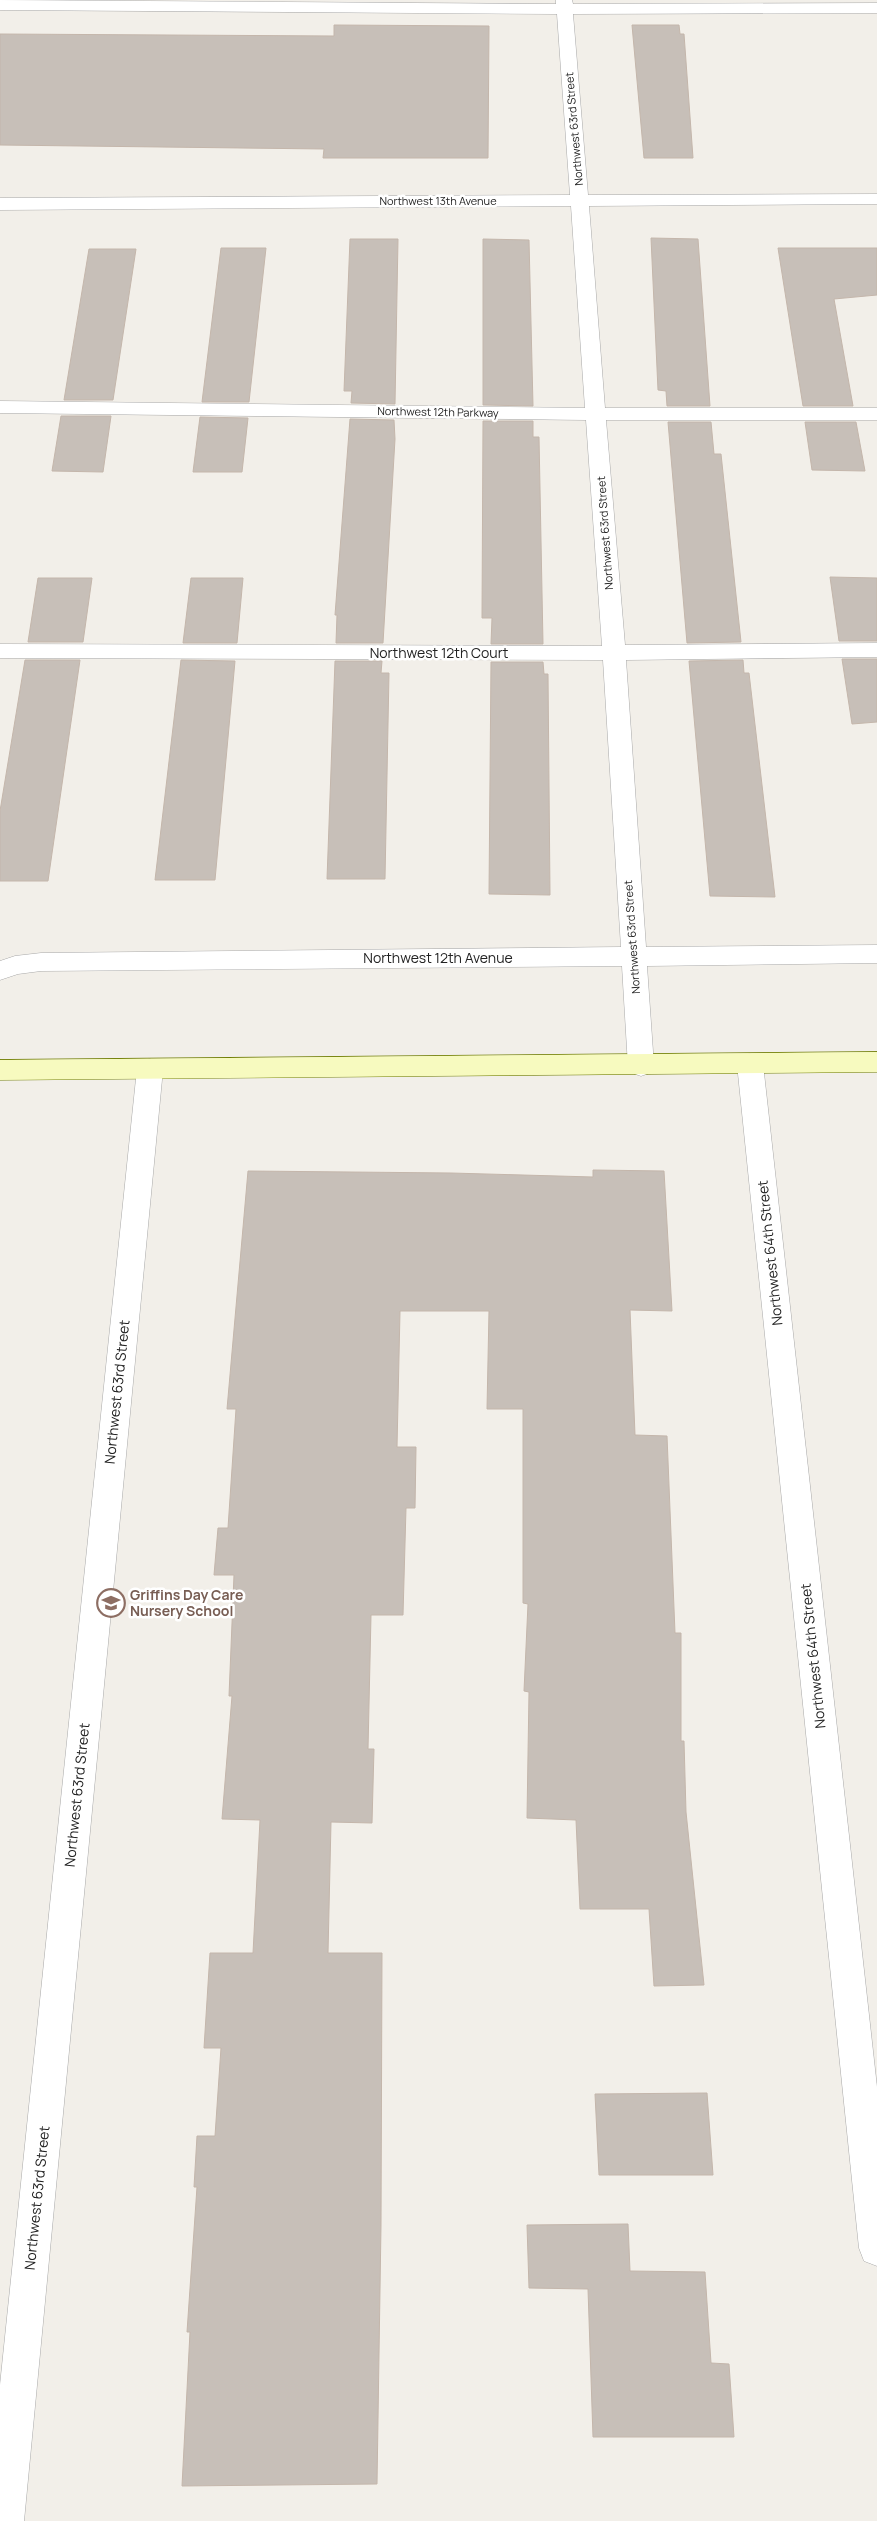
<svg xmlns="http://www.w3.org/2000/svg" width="877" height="2521" viewBox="0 0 877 2521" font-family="Manrope,sans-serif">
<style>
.building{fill:#c7bfb8;stroke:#c4b6ab}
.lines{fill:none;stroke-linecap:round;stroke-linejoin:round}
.street-casing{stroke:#a9a9a9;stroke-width:1}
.secondary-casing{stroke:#707d05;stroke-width:1}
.street{fill:#fff;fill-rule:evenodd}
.secondary{fill:#f7fabf;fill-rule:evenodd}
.labels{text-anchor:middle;stroke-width:5;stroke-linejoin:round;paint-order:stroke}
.far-street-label{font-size:11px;fill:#222;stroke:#fff}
.street-label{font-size:14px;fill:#222;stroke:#fff}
.education-label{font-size:14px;font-weight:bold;fill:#785e54;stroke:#fff;text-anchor:start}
</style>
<rect width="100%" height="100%" fill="#f2efe9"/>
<!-- building -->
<path class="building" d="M334,25L489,26L488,158H323L324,149L0,145V34L334,36Z
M632,25H679L680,34H684L693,158H644Z
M651,238L698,239L710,406H667L666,391L658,390Z
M350,239H398L395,404L351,403L352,391H344Z
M483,239L529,240L533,406L483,405Z
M221,248H266L249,402H202Z
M778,248H877V295L834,299L853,406H803Z
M89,249H136L113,400H64Z
M61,416H111L103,472L52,471Z
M200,417L248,418L242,472H193Z
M350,419L394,420L395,439L383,643H336L337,615H335Z
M483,421H533V437H539L543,644H491L492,618H482Z
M668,422H711L714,454H721L741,642L687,643Z
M805,422H856L865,471L812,470Z
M830,577L877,578V641H839Z
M38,578H92L83,642H28Z
M191,578H243L237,643H183Z
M842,659H877V722L852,724Z
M25,660H80L48,881H0V811Z
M181,660L235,661L215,880H155Z
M743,660L744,673H749L775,897L710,896L689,661Z
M335,661H382L381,673H389L385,879H327Z
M491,662H543L544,674H548L550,895L489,894Z
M593,1170L664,1171L672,1311L630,1310L635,1435L667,1436L675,1633H681V1741H684L686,1812L704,1985L654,1986L649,1909H580L576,1820L527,1818L529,1692L524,1691L528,1604L523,1603V1409H487L489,1311H400L397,1447H416L415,1508H406L403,1615H371L368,1749H374L372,1823L331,1822L328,1953H382L381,2225L377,2484L182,2486L190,2332H187L197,2187H194L197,2136H215L221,2048H204L210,1953H253L260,1820L222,1819L232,1696H229L234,1575H214L218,1528H228L236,1409H227L248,1171L451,1173L593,1177Z
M707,2093L713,2175H599L595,2094Z
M628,2224L630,2271L705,2272L711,2363L729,2364L734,2437H593L588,2289L529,2288L527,2225Z"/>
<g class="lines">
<defs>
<path id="street" d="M0,0L556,4V0H572L573,4L877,3V13L573,14L588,195L877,194V204L589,206L605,408H877V420H606L625,645L877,643V657L626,660L646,947L877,945V963L647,966L654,1066L650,1073L641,1076L632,1073L628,1066L622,966L41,971L18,974L0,980V961L15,956L41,953L621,947L603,660L0,658V644L602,646L586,420L0,413V401L585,408L571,206L0,210V198L570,195L557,14L0,10Z
M750,1054L759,1057L763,1064L877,2087V2266L864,2261L859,2248L737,1064L741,1057Z
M150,1059L159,1062L163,1069L24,2521H0V2385L137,1069L141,1062Z"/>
<path id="secondary" d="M877,1052V1072L0,1080V1060Z"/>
</defs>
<!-- street casing -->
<use href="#street" class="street-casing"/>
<!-- secondary casing -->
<use href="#secondary" class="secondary-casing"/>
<!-- street -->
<use href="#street" class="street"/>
<!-- secondary -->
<use href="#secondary" class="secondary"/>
</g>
<!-- icons -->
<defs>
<symbol id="school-ring" viewBox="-11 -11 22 22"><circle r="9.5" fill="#fff" stroke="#8d6e63" stroke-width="1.5"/><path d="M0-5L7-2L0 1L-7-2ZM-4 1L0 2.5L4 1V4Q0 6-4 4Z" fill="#8d6e63"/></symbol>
</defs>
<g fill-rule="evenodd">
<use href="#school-ring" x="95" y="1587" width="32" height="32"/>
</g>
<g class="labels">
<!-- far-street labels -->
<g class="far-street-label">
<text transform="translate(574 129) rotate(-95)" y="4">Northwest 63rd Street</text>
<text x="438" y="205">Northwest 13th Avenue</text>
<text transform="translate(438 412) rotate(1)" y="4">Northwest 12th Parkway</text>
<text transform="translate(605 533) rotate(-94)" y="4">Northwest 63rd Street</text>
<text transform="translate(632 937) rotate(-94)" y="4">Northwest 63rd Street</text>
</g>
<!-- street labels -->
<g class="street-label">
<text x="439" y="658">Northwest 12th Court</text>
<text x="438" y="963">Northwest 12th Avenue</text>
<text transform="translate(770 1253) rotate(-96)" y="5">Northwest 64th Street</text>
<text transform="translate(117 1392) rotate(-84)" y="5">Northwest 63rd Street</text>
<text transform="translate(813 1656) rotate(-96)" y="5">Northwest 64th Street</text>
<text transform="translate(77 1795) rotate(-84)" y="5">Northwest 63rd Street</text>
<text transform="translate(37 2198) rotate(-84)" y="5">Northwest 63rd Street</text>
</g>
<!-- education labels -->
<g class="education-label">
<text x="130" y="1600">Griffins Day Care<tspan x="130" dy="16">Nursery School</tspan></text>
</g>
</g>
</svg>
